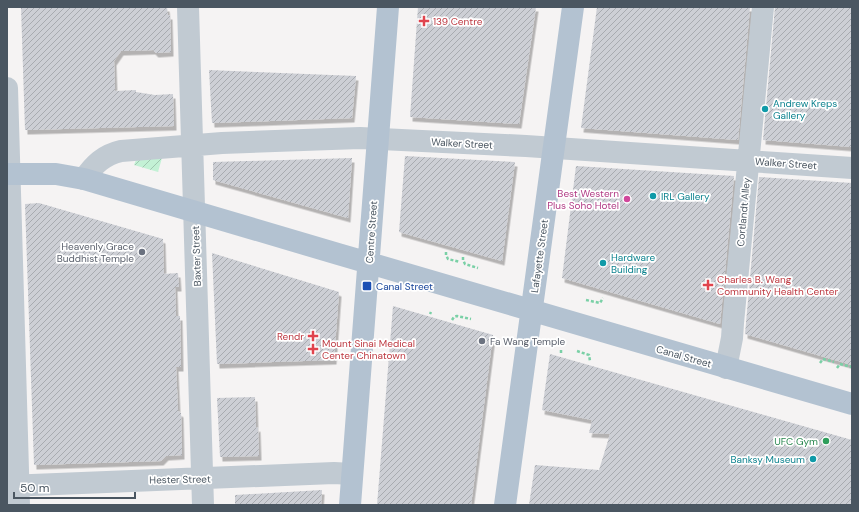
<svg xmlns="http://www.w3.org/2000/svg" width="859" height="512" viewBox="0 0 859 512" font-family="'DM Sans',sans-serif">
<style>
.garden{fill:url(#garden-furrows)}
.building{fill:url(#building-hatch);filter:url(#shadow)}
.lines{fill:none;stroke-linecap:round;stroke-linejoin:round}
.path{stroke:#7ad0a6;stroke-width:2.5;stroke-dasharray:3 2;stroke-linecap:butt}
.minor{stroke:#c1cad2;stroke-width:22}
.major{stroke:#b3c2d1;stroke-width:22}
.health-dot{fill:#e0444e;stroke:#fff;stroke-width:1.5}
.culture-dot{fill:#0f9aa8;stroke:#fff;stroke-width:1.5}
.hotel-dot{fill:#d1479c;stroke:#fff;stroke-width:1.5}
.worship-dot{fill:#6b7280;stroke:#fff;stroke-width:1.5}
.transit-dot{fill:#1a4fb4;stroke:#fff;stroke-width:1.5}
.leisure-dot{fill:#2e9e5b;stroke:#fff;stroke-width:1.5}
.labels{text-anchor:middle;stroke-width:3.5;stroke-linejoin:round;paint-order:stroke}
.health-label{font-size:10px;fill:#be3a42;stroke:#fff;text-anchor:start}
.culture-label{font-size:10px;fill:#0d838f;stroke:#fff;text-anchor:start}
.street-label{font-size:10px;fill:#4a5661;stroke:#fff}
.hotel-label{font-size:10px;fill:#b23c85;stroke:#fff;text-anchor:end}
.worship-label{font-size:10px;fill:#5b616d;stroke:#fff;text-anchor:end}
.transit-label{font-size:10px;fill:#164399;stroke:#fff;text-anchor:start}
.leisure-label{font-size:10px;fill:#27864d;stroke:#fff;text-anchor:end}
</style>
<defs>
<pattern id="garden-furrows" width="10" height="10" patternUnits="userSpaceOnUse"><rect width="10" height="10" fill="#c3f1d5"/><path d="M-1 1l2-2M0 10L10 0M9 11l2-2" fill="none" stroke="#a0c6b0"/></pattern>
<pattern id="building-hatch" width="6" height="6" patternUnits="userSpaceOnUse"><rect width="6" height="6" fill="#cdcfd5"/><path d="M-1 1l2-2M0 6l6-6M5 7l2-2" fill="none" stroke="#a8abb0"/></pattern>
<filter id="shadow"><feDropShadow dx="2.5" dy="4.5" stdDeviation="0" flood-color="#0004"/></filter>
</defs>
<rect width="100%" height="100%" fill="#f5f3f3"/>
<!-- garden -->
<path class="garden" d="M162,158L158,172L134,165L136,160Z"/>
<!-- building -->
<path class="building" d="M21,7H167L168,15H170L171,52L156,53L153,50L121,51L114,61L115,91L136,90V92L155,95L173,94L174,126L25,130Z
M418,7H536L519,124L410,117Z
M597,7H750L738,140L581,128Z
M775,7H852V147L763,140Z
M209,70L356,76L352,118L212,123Z
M405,156L515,162L502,261L399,232Z
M352,158L348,218L213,180V162Z
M576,166L734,176L720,324L562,278Z
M759,177L852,183V365L745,334Z
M39,203L163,239L164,274L178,273L179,287H175L176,316H180L181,367H176L178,411L181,413L182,455L166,456L161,461L34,465L25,204Z
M212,253L339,292L334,360L217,364Z
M393,306L493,335L471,505H377Z
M550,354L852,440V505H529L535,465L599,470L610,434L589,433L592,420L542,410Z
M255,397L256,428L258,427L259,456L220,457L217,398Z
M322,490L321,505H235V495Z"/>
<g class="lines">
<!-- path -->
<path class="path" d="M446,252V255L448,259L460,262
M463,257V260L465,264L478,268
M586,300L600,303L603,298
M430,314L431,312
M452,320L454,317L457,316L471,319
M577,351L589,355L590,361
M561,353V350
M820,363L823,359L834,362
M837,368L840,364L852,367"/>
<!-- minor -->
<path class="minor" d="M188,7L203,505
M7,88L19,505
M84,179C94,164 104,155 121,151L222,143L360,138L526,146L852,168
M726,368L732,338L733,323L763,7
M7,486C116,481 225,477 334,473L352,474"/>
<!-- major -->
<path class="major" d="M7,174H56L84,179C340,254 595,331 852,404
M350,505L388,7
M505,505L573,7"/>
</g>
<!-- markers -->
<g class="health-dot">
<path d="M422 15h4v4h4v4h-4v4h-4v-4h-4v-4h4z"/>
<path d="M706 279h4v4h4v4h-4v4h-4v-4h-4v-4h4z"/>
<path d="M311 330h4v4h4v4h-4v4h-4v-4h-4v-4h4z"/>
<path d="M311 343h4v4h4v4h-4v4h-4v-4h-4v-4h4z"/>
</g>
<g class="culture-dot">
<circle cx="765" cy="109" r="4"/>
<circle cx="653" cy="196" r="4"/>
<circle cx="603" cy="263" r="4"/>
<circle cx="813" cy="459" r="4"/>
</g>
<circle class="hotel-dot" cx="627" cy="199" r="4"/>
<g class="worship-dot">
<circle cx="142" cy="252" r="4"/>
<circle cx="482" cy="341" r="4"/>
</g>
<rect class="transit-dot" x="362" y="281" width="10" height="10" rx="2"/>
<circle class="leisure-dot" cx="826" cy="441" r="4"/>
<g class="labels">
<!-- health labels -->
<g class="health-label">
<text x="433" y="25">139 Centre</text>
<text x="717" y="283">Charles B. Wang<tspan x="717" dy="12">Community Health Center</tspan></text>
<text x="304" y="340" text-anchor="end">Rendr</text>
<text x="322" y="347">Mount Sinai Medical<tspan x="322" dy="12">Center Chinatown</tspan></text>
</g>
<!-- culture labels -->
<g class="culture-label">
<text x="773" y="107">Andrew Kreps<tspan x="773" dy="12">Gallery</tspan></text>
<text x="661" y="200">IRL Gallery</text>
<text x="611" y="261">Hardware<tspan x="611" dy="12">Building</tspan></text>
<text x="805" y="463" text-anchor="end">Banksy Museum</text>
</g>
<!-- street labels -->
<g class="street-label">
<text transform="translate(462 143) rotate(3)" y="4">Walker Street</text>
<text transform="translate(786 163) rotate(4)" y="4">Walker Street</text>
<text transform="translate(743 212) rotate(-85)" y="4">Cortlandt Alley</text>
<text transform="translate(371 232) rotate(-86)" y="4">Centre Street</text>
<text transform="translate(196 256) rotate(-92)" y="4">Baxter Street</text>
<text transform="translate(539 256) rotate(-82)" y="4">Lafayette Street</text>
<text transform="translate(684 356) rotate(16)" y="4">Canal Street</text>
<text transform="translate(180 479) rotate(-1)" y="4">Hester Street</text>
</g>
<!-- hotel labels -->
<g class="hotel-label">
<text x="619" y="197">Best Western<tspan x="619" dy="12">Plus Soho Hotel</tspan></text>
</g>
<!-- worship labels -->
<g class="worship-label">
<text x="134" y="250">Heavenly Grace<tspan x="134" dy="12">Buddhist Temple</tspan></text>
<text x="490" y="345" text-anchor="start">Fa Wang Temple</text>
</g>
<!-- transit labels -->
<g class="transit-label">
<text x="376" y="290">Canal Street</text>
</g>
<!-- leisure labels -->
<g class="leisure-label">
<text x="818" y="445">UFC Gym</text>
</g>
</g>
<!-- border -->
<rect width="859" height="512" fill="none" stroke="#4a5661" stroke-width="16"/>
<!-- scale -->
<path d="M14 492v6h121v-6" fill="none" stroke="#4a5661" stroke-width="2"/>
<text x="20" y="492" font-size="12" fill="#4a5661" stroke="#ffffff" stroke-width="3" paint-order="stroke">50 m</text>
</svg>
